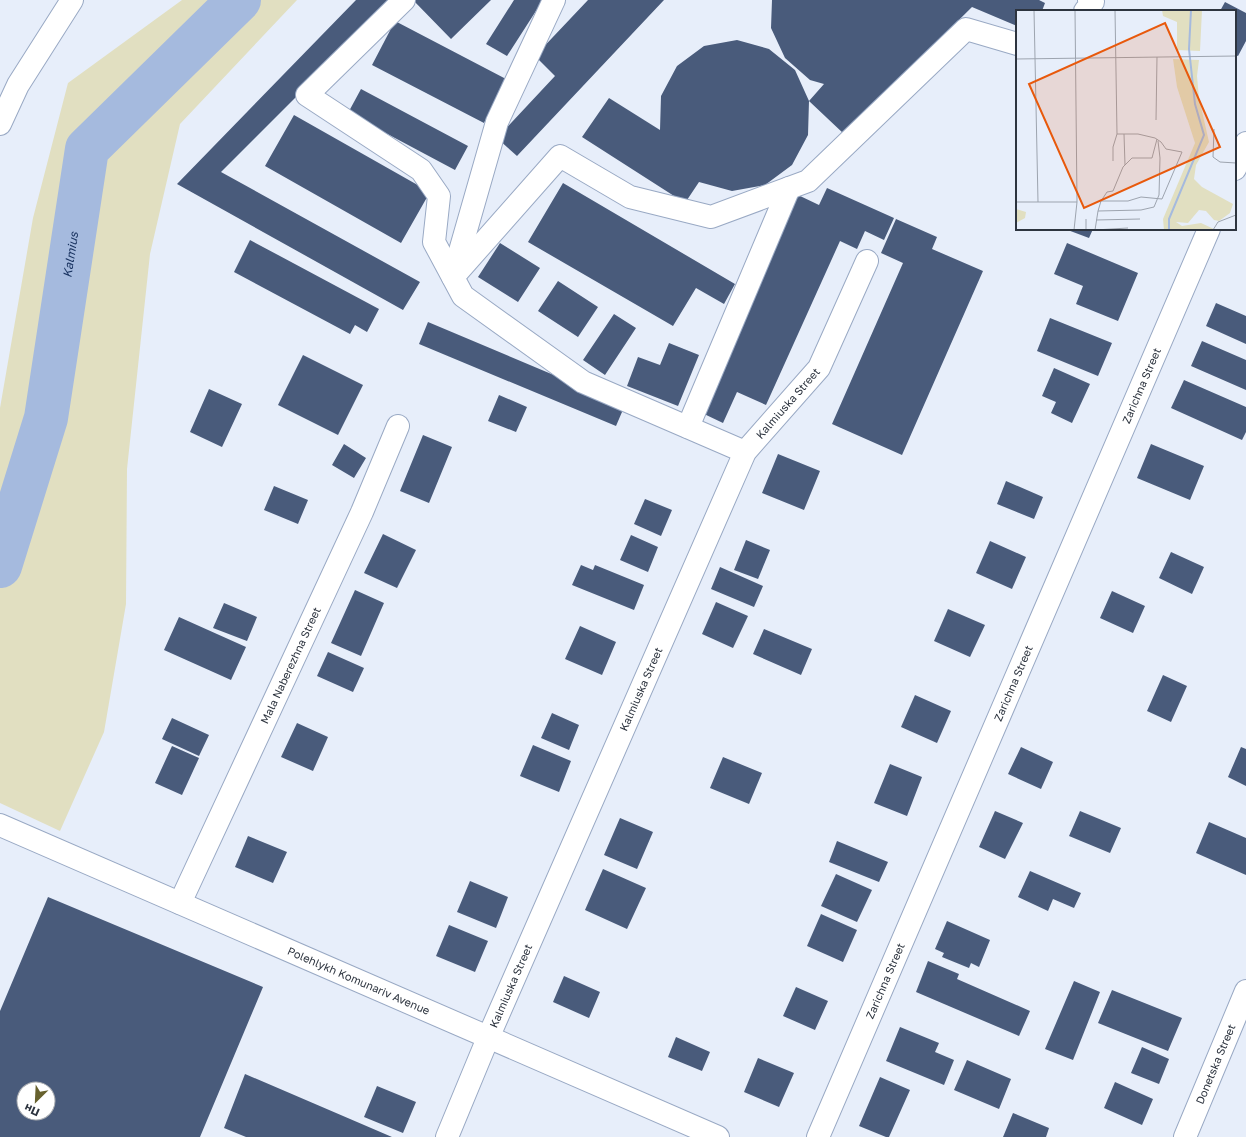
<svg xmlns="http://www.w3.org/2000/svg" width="1246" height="1137" viewBox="0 0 1246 1137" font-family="'Golos Text',sans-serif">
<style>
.green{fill:#e1dfc1}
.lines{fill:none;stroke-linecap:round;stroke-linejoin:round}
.river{stroke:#a5bade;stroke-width:44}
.building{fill:#495b7b;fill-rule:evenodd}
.minor-casing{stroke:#99a9c4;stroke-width:24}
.major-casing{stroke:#99a9c4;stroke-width:24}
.minor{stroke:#fff;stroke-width:22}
.major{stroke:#fff;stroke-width:22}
.labels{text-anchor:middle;stroke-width:4;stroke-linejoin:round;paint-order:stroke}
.street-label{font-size:11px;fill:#2d343f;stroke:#fff}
.water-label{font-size:12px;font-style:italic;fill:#193360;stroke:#fff}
.inset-river{fill:none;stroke:#a5bade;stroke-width:2}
.inset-road{fill:none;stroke:#9da4af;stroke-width:1}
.view{fill:#e8590c;fill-opacity:0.15;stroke:#e8590c;stroke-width:2}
.inset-edge{fill:none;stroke:#2d343f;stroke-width:2}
</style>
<rect width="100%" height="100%" fill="#e7eefa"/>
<!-- green -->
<path class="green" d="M182,0H297L180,124L150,254L127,469L126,604L104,732L60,831L0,803V408L33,218L68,83Z"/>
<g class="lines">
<!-- river -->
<path class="river" id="s1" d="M0,566L46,418L87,149L239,0"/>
</g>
<!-- building -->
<path class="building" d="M356,0H393L221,172L420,282L403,310L177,184Z
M413,0H491L451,39Z
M514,0H543L507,56L486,44Z
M588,0H664L517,156L497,138L555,76L535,56Z
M772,0H1039L1045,3L1042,11H1017V26L972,7L844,134L809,101L824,84L810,80L785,58L771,28Z
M1225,2L1246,13V41L1238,56L1235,55V11H1220Z
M395,21L506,79L484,123L372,65Z
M737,40L769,49L795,70L809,101L808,135L792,165L765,185L732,191L699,182L685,203L582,137L609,98L660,130L661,96L677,66L704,46Z
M361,89L468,146L455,170L348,113Z
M294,115L430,192L401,243L265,166Z
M563,183L735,284L724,304L696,288L673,326L528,242Z
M827,188L894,218L884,240L865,231L857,249L840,241L766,405L737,392L723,423L702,413L798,195L819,205Z
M896,219L937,237L932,249L983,271L902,455L832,424L903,263L881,253Z
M1065,229H1093L1089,238Z
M250,240L379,309L367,332L355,325L350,334L234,272Z
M500,243L540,268L518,302L478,277Z
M1067,243L1138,273L1118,321L1076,304L1083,286L1054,274Z
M558,281L598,307L578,337L538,311Z
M1216,303L1246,316V344L1206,326Z
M614,314L636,328L605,375L583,360Z
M1050,318L1112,343L1098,376L1037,351Z
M428,322L625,405L616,426L419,344Z
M1202,341L1246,360V390L1191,366Z
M669,343L699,355L678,406L627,386L638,357L660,365Z
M303,355L363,385L338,435L278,405Z
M1054,368L1090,384L1072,423L1051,413L1056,402L1042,396Z
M1184,380L1246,407V432L1242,440L1171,408Z
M209,389L242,404L222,447L190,432Z
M499,395L527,407L516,432L488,421Z
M423,435L452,447L429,503L400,491Z
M344,444L366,458L354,478L332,465Z
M1151,444L1204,466L1190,500L1137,478Z
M778,454L820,471L804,510L762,493Z
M1006,481L1043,497L1034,519L997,504Z
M274,486L308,500L298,524L264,510Z
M645,499L672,510L661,536L634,524Z
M383,534L416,550L397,588L364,573Z
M631,535L658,547L648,572L620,560Z
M746,540L770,550L758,579L734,570Z
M990,541L1026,557L1012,589L976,573Z
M1171,552L1204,567L1192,594L1159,578Z
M581,565L593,570L595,565L644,585L634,610L572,585Z
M720,567L763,586L754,607L711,589Z
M355,590L384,603L361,656L331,643Z
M1112,591L1145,606L1133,633L1100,618Z
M716,602L748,616L733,648L702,634Z
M224,603L257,617L247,641L213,628Z
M948,609L985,625L970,657L934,641Z
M179,617L246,647L231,680L164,650Z
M580,626L616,642L602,675L565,659Z
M764,629L812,649L801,675L753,654Z
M328,652L364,668L353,692L317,676Z
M1163,675L1187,686L1171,722L1147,711Z
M915,695L951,711L937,743L901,727Z
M552,713L579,725L569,750L541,738Z
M172,718L209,735L199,756L162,739Z
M297,723L328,737L313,771L281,757Z
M533,745L571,761L559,792L520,776Z
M172,746L199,758L182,795L155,783Z
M1021,747L1053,762L1041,789L1008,774Z
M1241,747L1246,749V786L1228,777Z
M723,757L762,773L749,804L710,788Z
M890,764L922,777L907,816L874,803Z
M995,811L1023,823L1005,859L979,847Z
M1080,811L1121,828L1110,853L1069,836Z
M620,818L653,832L637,869L604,855Z
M1209,822L1246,838V875L1196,853Z
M248,836L287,852L273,883L235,867Z
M837,841L888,862L879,882L829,862Z
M603,869L646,888L627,929L585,910Z
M1030,871L1081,893L1074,908L1053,899L1048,911L1018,897Z
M836,874L872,890L857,922L821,906Z
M470,881L508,897L496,928L457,912Z
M48,897L263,987L200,1137H0V1011ZM24,1089H48V1113H24Z
M821,914L857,930L843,962L807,946Z
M947,921L990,940L979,967L971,963L969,968L942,957L944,953L935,949Z
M449,925L488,941L475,972L436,956Z
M928,961L959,974L957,979L1030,1011L1019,1036L916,992Z
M564,976L600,992L589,1018L553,1002Z
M1074,981L1100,992L1073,1060L1045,1049Z
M796,987L828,1001L815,1030L783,1016Z
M1112,990L1182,1018L1168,1051L1098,1023Z
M900,1027L939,1043L935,1052L954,1060L944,1085L886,1061Z
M676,1037L710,1052L702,1071L668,1057Z
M1142,1047L1169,1059L1159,1084L1131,1073Z
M758,1058L794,1073L779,1107L744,1092Z
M967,1060L1011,1079L999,1109L954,1090Z
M245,1074L392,1137H246L224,1128Z
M880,1077L910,1090L889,1137H886L859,1126Z
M1115,1082L1153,1099L1142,1125L1104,1108Z
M377,1086L416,1102L403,1133L364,1117Z
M1013,1113L1049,1128L1046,1137H1003Z"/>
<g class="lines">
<defs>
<g id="minor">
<path d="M404,0L307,95L421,170L439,196L434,242L463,296L583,382L745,452"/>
<path d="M1085,11L1093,2L1089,0"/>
<path d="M0,124L18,85L72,0"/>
<path d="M1235,169L1246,143"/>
<path d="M454,272L497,122L554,0"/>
<path d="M453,277L560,156L630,197L711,217L808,181L966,29L1017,44"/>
<path d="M688,427L789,188"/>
<path id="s2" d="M180,903L362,512L398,426"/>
<path id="s3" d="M447,1137L488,1038L745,452L819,368L867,261"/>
<path id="s4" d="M818,1137L1209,229"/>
<path id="s5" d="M1185,1137L1246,991"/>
</g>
<g id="major">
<path id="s6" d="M0,825L718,1137"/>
</g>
</defs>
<!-- minor casing -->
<use href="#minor" class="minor-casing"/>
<!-- major casing -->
<use href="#major" class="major-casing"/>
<!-- minor -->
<use href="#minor" class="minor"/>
<!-- major -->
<use href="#major" class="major"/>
</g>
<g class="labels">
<!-- street labels -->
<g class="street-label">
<text dy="4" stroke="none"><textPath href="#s4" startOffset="818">Zarichna Street</textPath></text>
<text dy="4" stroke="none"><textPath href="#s3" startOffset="812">Kalmiuska Street</textPath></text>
<text dy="4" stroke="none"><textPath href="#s2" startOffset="262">Mala Naberezhna Street</textPath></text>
<text dy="4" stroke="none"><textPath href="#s4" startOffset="494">Zarichna Street</textPath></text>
<text dy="4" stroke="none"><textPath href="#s3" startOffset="488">Kalmiuska Street</textPath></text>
<text dy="4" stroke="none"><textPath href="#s6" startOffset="391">Polehlykh Komunariv Avenue</textPath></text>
<text dy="4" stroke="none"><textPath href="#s4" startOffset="170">Zarichna Street</textPath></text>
<text dy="4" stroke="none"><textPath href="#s3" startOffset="164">Kalmiuska Street</textPath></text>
<text dy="4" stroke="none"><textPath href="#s5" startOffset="79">Donetska Street</textPath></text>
</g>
<!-- water labels -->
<g class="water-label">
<text dy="4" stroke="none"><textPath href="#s1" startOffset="320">Kalmius</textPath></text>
</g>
</g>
<!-- overview -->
<g transform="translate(1016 10)">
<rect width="220" height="220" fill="#e7eefa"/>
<path d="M146,0H186L184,41L161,40V12L147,6ZM157,49L183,50L181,66L183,88L193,132L180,155L178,169L186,177L217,194L214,203L203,211L198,210L190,201L183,200L172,213L160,212L166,216L185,213L200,220H148L147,209L151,208L147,209L179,133L161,77ZM0,199L10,202L9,208L0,213Z" fill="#e1dfc1"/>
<path class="inset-river" d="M153,220V209L188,125L179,94L173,39L175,0"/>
<path class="inset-road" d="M18,0L22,192M0,49L220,46M140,110L141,47M198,119L197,147L204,152L220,153M101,124H122L139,128L145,132L150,139L166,142L146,189L125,187L112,191H85L91,182L97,181L107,157L116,148H136L141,129M108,124L109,155M97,151V137L101,124L99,0M85,191L82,201L125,200L138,197L143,185L144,148L142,131M0,192H61M82,201L79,220L112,218M70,209V220H79M80,210L124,209M58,220L61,192L59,0M197,220L202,212L220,205"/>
<path class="view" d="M149,13L204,137L68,198L13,74Z"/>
<rect width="220" height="220" class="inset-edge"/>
</g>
<!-- north arrow -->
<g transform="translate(36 1101) rotate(204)"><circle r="19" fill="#ffffff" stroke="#abaeb2"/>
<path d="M0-3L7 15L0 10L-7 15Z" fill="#67612e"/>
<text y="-6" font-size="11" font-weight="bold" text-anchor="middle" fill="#2d343f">Пн</text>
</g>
</svg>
